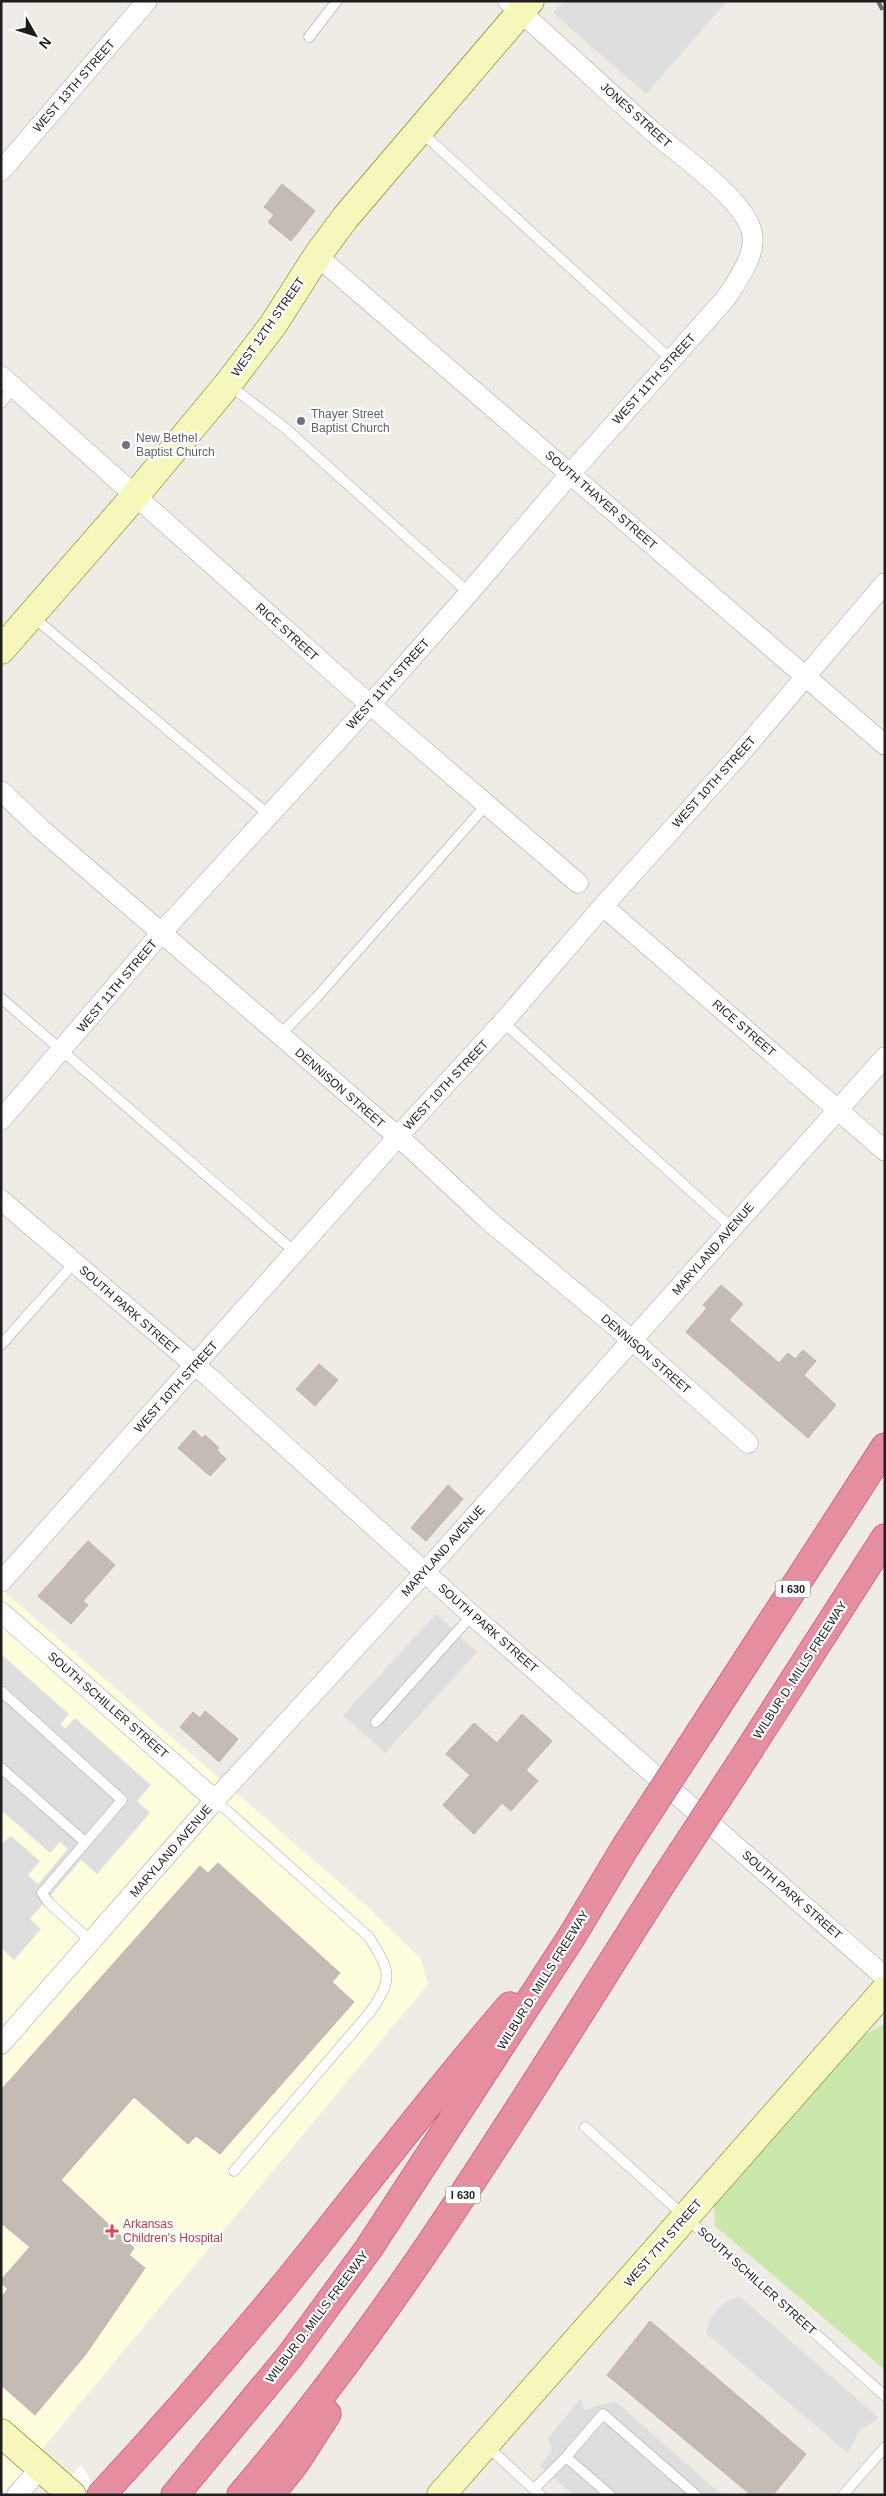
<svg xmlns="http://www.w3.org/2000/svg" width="886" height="2496" viewBox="0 0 886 2496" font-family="Helvetica,sans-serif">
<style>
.education{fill:#fefedf}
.grass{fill:#cae8ac}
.parking{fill:#dedede}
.pier{fill:#fff}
.building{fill:#c4bbb4;stroke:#c0b2a7}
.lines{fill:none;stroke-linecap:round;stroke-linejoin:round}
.lane-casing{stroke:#a5a5a5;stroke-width:11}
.street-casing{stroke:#a5a5a5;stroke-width:21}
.secondary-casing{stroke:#697307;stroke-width:29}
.highway-casing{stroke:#d62866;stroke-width:29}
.lane{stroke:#fff;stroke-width:10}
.street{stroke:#fff;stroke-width:20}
.secondary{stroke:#f5f8ba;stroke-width:28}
.highway{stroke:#e58e9f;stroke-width:28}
.rail{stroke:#6c6c6c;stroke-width:4;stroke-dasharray:10 10;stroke-linecap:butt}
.highway-bridge-casing{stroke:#d62866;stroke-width:29;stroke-linecap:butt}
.highway-bridge{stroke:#e58e9f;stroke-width:28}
.worship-dot{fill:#6b7280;stroke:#fff;stroke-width:2}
.health-dot{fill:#e0444e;stroke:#fff;stroke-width:2}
.labels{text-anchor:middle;stroke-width:4.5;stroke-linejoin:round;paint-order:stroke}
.shield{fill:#fff;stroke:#626262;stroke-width:1}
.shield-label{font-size:11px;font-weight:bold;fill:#1e1e1e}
.street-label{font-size:12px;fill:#1e1e1e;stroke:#fff}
.worship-label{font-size:12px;fill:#5b616d;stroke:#fff;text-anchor:start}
.health-label{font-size:12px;fill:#be3a42;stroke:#fff;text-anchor:start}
</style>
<rect width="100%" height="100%" fill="#efebe5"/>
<!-- education -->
<path class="education" d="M1,1589L370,1909L421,1959L428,1984L19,2477L1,2493Z"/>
<!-- grass -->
<path class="grass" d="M885,2024V2370L715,2226L714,2204L860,2037Z"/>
<!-- parking -->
<path class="parking" d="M564,1H727L646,94L553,13Z
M436,1614L477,1652L385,1753L343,1715Z
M1,1654L69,1714L60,1725L66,1728L75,1718L151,1785L137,1801L150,1813L97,1874L81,1860L30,1919L41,1929L14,1960L1,1948V1844L11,1836L40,1861L28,1875L38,1884L68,1849L60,1842L50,1853L1,1810Z
M739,2296L879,2418L859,2431L848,2453L706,2333L711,2317L725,2302Z
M581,2398L584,2410L615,2401L722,2495H573L540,2466L552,2451L548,2438Z"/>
<!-- pier -->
<path class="pier" d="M81,2465L91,2480L107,2495H53Z"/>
<!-- building -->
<path class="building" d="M282,184L315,211L291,241L268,222L274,215L264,207Z
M721,1285L743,1304L729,1320L779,1363L788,1353L795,1359L803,1350L816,1361L804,1375L836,1405L808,1438L686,1332L707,1308L703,1305Z
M319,1364L338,1380L315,1406L296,1389Z
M194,1430L202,1438L205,1435L219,1448L217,1450L226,1459L210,1476L178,1448Z
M448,1485L463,1499L426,1541L411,1528Z
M88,1541L115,1565L83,1601L88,1605L71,1624L38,1596Z
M205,1711L238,1739L219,1762L180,1727L193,1712L200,1718Z
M522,1714L552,1741L526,1770L538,1781L511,1811L502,1803L474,1834L443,1805L470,1775L446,1754L474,1723L497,1743Z
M218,1863L340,1973L332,1982L354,2002L220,2154L196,2136L188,2144L134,2097L61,2180L134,2248L129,2255L145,2268L86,2354L35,2415L1,2385V2297L8,2289L1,2283V2280L30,2247L1,2223V2090L200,1866L208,1873Z
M650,2321L806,2454L773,2495H751L607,2375Z"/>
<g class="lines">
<defs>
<path id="lane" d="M309,37L337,1
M421,132L672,360
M228,384L285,428L469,593
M1,403L14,387
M32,616L269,815
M1,998L296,1253
M503,1022L732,1228
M279,1036L316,998L487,804
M1,1345L74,1263
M1,1691L122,1800L42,1893L49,1903L92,1942
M376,1722L472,1615
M1,1768L85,1842
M215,1800L369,1937C390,1971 394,1977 371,2011L234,2171
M585,2127L885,2396
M486,2445L540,2495
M566,2457L603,2414L696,2495
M534,2489L566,2457L610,2495
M843,2495L885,2447"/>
<path id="street" d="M1,171L147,1
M317,256L885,745
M1,376L351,688L578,883
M1,791L41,829L411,1148L487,1219L632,1340L748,1443
M603,906L885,1151
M1,1120L162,932L370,705L469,593L570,474L726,298C737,281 757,254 752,233C746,200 678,154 652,131C604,88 557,44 508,1
M1,1200L210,1378L472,1615L885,1977
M1,1582L412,1121L503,1022L603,906L739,755L885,583
M1,1612L215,1800
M1,2044L215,1800L425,1572L885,1057
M17,2495L41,2467"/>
<path id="secondary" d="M1,650L135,496L228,384L273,325L317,256L345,218L530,1
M1,2433L72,2495
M441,2495L885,1990"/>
<path id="highway" d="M701,1731L885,1447
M740,1764L885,1538
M101,2495C166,2425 228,2354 288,2281C362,2189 433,2095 510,2006
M175,2495L290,2356L369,2248L572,1936L626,1846
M241,2495C403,2305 530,2090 664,1880
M270,2495L296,2462L327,2414"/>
</defs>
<!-- lane casing -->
<use href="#lane" class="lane-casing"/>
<!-- street casing -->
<use href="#street" class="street-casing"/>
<!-- secondary casing -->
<use href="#secondary" class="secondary-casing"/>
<!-- highway casing -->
<use href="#highway" class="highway-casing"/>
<!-- lane -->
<use href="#lane" class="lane"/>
<!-- street -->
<use href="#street" class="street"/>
<!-- secondary -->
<use href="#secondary" class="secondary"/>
<!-- highway -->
<use href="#highway" class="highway"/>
<!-- rail -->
<path class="rail" d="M878,1L885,15"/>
<defs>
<path id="highway-bridge" d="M626,1846L701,1731
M664,1880L740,1764"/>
</defs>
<!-- highway-bridge casing -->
<use href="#highway-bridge" class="highway-bridge-casing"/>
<!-- highway-bridge -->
<use href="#highway-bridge" class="highway-bridge"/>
</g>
<!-- markers -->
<g class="worship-dot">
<circle cx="301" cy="421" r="5"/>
<circle cx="126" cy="445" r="5"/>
</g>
<path class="health-dot" d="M109.5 2223.5h5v5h5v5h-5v5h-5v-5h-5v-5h5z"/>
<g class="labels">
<!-- shield labels -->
<g class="shield">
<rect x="775.5" y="1580.5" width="35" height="17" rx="4"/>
<rect x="445.5" y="2186.5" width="35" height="17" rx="4"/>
</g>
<g class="shield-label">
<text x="793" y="1593">I 630</text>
<text x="463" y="2199">I 630</text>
</g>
<!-- street labels -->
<g class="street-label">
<text transform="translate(74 86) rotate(-49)" y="4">WEST 13TH STREET</text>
<text transform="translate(636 115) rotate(42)" y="4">JONES STREET</text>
<text transform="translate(268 327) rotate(-55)" y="4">WEST 12TH STREET</text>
<text transform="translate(654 379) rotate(-48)" y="4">WEST 11TH STREET</text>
<text transform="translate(601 500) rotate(41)" y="4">SOUTH THAYER STREET</text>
<text transform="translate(287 632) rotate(42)" y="4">RICE STREET</text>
<text transform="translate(388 684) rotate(-48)" y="4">WEST 11TH STREET</text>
<text transform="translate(714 782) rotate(-48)" y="4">WEST 10TH STREET</text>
<text transform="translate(117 986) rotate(-50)" y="4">WEST 11TH STREET</text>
<text transform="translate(744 1028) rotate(41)" y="4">RICE STREET</text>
<text transform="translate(446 1085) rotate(-47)" y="4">WEST 10TH STREET</text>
<text transform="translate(340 1088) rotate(41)" y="4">DENNISON STREET</text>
<text transform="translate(713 1249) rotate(-49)" y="4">MARYLAND AVENUE</text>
<text transform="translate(129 1310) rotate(41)" y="4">SOUTH PARK STREET</text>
<text transform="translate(646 1354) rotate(41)" y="4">DENNISON STREET</text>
<text transform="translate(176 1387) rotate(-48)" y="4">WEST 10TH STREET</text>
<text transform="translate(443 1551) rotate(-48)" y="4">MARYLAND AVENUE</text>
<text transform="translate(488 1628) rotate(41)" y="4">SOUTH PARK STREET</text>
<text transform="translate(800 1670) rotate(-57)" y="4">WILBUR D. MILLS FREEWAY</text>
<text transform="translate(108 1705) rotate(41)" y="4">SOUTH SCHILLER STREET</text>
<text transform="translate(171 1851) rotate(-49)" y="4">MARYLAND AVENUE</text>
<text transform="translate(792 1895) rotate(41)" y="4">SOUTH PARK STREET</text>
<text transform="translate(543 1980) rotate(-58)" y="4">WILBUR D. MILLS FREEWAY</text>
<text transform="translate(663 2243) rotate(-49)" y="4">WEST 7TH STREET</text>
<text transform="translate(757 2281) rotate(42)" y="4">SOUTH SCHILLER STREET</text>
<text transform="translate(317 2317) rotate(-53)" y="4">WILBUR D. MILLS FREEWAY</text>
</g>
<!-- worship labels -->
<g class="worship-label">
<text x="311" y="418">Thayer Street<tspan x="311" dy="14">Baptist Church</tspan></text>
<text x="136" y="442">New Bethel<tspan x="136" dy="14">Baptist Church</tspan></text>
</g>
<!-- health labels -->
<g class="health-label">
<text x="123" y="2228">Arkansas<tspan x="123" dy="14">Children's Hospital</tspan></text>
</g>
</g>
<!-- border -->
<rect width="886" height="2496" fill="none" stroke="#1e1e1e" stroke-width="5"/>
<!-- north arrow -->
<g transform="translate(35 35) rotate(129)" stroke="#ffffff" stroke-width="4" paint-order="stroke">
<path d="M0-4L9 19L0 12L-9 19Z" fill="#1e1e1e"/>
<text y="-8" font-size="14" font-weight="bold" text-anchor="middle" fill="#1e1e1e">N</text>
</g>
</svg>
